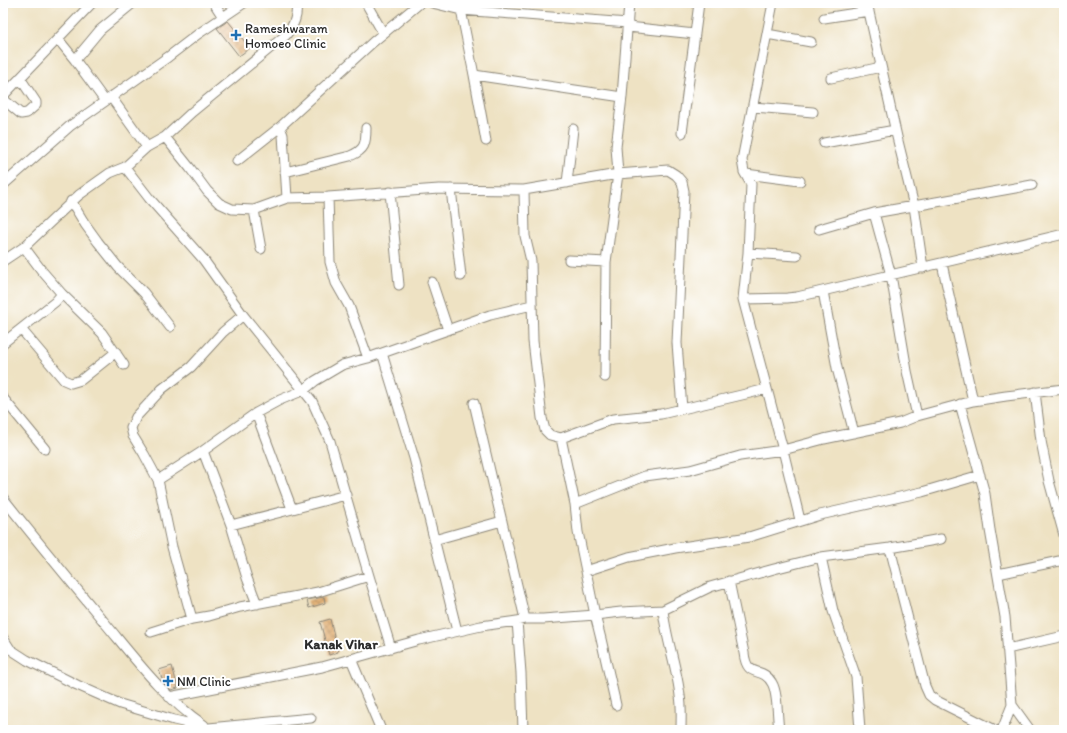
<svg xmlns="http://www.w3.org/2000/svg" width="1067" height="733" viewBox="0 0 1067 733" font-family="Itim,sans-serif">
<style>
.building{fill:url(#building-cross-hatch)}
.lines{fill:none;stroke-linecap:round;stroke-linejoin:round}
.minor-casing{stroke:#8c8677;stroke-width:11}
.minor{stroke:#fff;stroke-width:9}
.poi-dot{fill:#1f6fb2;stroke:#fff;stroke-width:1.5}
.labels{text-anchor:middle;stroke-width:4;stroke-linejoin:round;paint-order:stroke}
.poi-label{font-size:13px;fill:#2b2b2b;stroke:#fff;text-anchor:start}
.neighbourhood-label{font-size:14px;font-weight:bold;fill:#2b2b2b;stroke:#fff}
</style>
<defs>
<pattern id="building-cross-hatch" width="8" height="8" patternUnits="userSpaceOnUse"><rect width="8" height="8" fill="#e3b37a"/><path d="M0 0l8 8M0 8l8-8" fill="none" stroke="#b89264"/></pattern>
</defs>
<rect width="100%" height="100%" fill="#fff"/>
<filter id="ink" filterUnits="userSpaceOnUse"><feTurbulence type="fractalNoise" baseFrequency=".025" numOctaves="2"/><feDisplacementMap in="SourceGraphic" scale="8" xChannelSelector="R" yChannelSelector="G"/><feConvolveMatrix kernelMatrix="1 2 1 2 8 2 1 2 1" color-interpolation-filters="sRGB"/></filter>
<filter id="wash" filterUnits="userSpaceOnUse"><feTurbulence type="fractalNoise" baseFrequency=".012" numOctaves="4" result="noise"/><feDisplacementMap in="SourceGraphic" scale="16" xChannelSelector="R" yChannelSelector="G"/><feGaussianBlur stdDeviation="0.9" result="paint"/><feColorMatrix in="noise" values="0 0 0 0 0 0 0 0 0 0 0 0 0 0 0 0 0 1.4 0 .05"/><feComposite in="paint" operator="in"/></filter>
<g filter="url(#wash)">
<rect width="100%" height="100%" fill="#eee2c3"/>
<g id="blocks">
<!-- building -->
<path class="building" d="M228,21L250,48L239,56L217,28Z
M324,597L325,603L309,608L307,600Z
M330,619L338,652L329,655L320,622Z
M172,666L178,688L171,690L163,682L159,670Z"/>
</g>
</g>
<g filter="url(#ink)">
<use href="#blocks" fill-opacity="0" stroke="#8c8677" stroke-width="1"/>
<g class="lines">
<defs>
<path id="minor" d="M214,3L223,17
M296,3C298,16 294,25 286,35L192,112L165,137L147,147L125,167L149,198L203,259L243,315L312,401L330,441L369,576L391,648
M366,3L383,33
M432,3L461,10V3
M867,3L897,137L914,206L923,268
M824,18L869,11
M628,27L695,34
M767,34L811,42
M58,39L75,60
M474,75L486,141
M831,78L881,67
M3,96L92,3
M111,97L147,147
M622,97L474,75L461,10L628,23
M3,99L21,114L27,113L36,105V102L20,78
M105,101L75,60L100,30L133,3
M753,107L813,112
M682,133L699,3
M165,137L190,168L207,191L219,203L232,209L254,210L287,198L328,197L439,189L524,190L525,236L531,261L533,341L542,418L545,430L550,435L561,438L613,419L661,414L767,389L783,450L740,456L690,470L645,476L575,504L578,532L595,615L543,619H525L517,621L481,626L419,640L322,667L169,697
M824,143L895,130
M237,161L280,127
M285,172L350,156C365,150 366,144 366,128
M746,174L800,181
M567,183L573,129
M3,185L70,126L168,57L198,34L244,3
M451,189L461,276
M524,190L618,174L668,170L676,175L682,182L684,191L677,343L682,409
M390,192L399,285
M287,198L283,135L280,127L373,42L420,3
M71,201L85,224L98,242L118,267L144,293L170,327
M254,210L261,249
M819,229L874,213
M24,247L42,271L62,294L102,333L124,365
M748,253L797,256
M569,260L606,262
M3,261L24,247L79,195L110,173L125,167
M942,264L973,401
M432,282L448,330
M823,291L837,368L854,433
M743,299L787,298L797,297L1064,234
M243,315L223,332L191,367L162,389L136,417L131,428L133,436L144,454L158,480L172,547L192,619L209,616L240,607L318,592L369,576
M21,329L64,380L71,383L81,380L116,352
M3,343L55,302L62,294
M382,353L414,458L457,631
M368,358L490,315L532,305
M605,377L606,262L618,174L616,147L622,97L629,3
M767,389L743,299L748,253L751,184L744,172L742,160L773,3
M1035,392L1041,441L1049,481L1064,535
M3,398L45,449
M474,403L525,619
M960,404L985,494L990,530L1005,617L1012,705L1002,730
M256,413L292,509
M917,416L907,371L891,275L874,213L1032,185
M561,438L575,504
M158,480L203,451
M3,498C36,540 70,581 105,623C135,659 164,698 204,725
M800,520L783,450L824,439L900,423L917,416L973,401L1006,396L1064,389
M231,525L346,495
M434,540L502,521
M890,548L925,686L929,695L935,700L995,730
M821,557L833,611L856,677L860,730
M586,571L629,557L675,548L749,537L820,515L922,492L980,475
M998,574L1064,560
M729,581L744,653C747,680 762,665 772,683C778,693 777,717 779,730
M257,604L247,578L231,525L203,451L256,413L280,400L304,390L315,381L342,365L368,358L349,306L336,283L330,262L328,197
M517,621L521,673L523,730
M151,632L192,619
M3,638L10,649L27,660L77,685L120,704L174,720L209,728L311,718
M1007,649L1064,636
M351,659L381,730
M616,705L601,639L595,615L621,612L663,610
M1012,705L1030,730
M681,730C681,718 682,707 680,696C677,667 666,639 663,610L710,587L774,569L821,557L890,548L941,539"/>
</defs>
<!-- minor casing -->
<use href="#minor" class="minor-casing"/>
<!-- minor -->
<use href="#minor" class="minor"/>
</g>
</g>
<!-- markers -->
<g class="poi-dot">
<path d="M234 29h4v4h4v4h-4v4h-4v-4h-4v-4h4z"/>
<path d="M166 675h4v4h4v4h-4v4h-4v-4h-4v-4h4z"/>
</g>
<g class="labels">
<!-- poi labels -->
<g class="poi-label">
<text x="245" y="33">Rameshwaram<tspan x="245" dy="15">Homoeo Clinic</tspan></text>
<text x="177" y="686">NM Clinic</text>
</g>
<!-- neighbourhood labels -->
<g class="neighbourhood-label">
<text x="341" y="649">Kanak Vihar</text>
</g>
</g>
<!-- margin -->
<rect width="1067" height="733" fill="none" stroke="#fff" stroke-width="16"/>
</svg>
